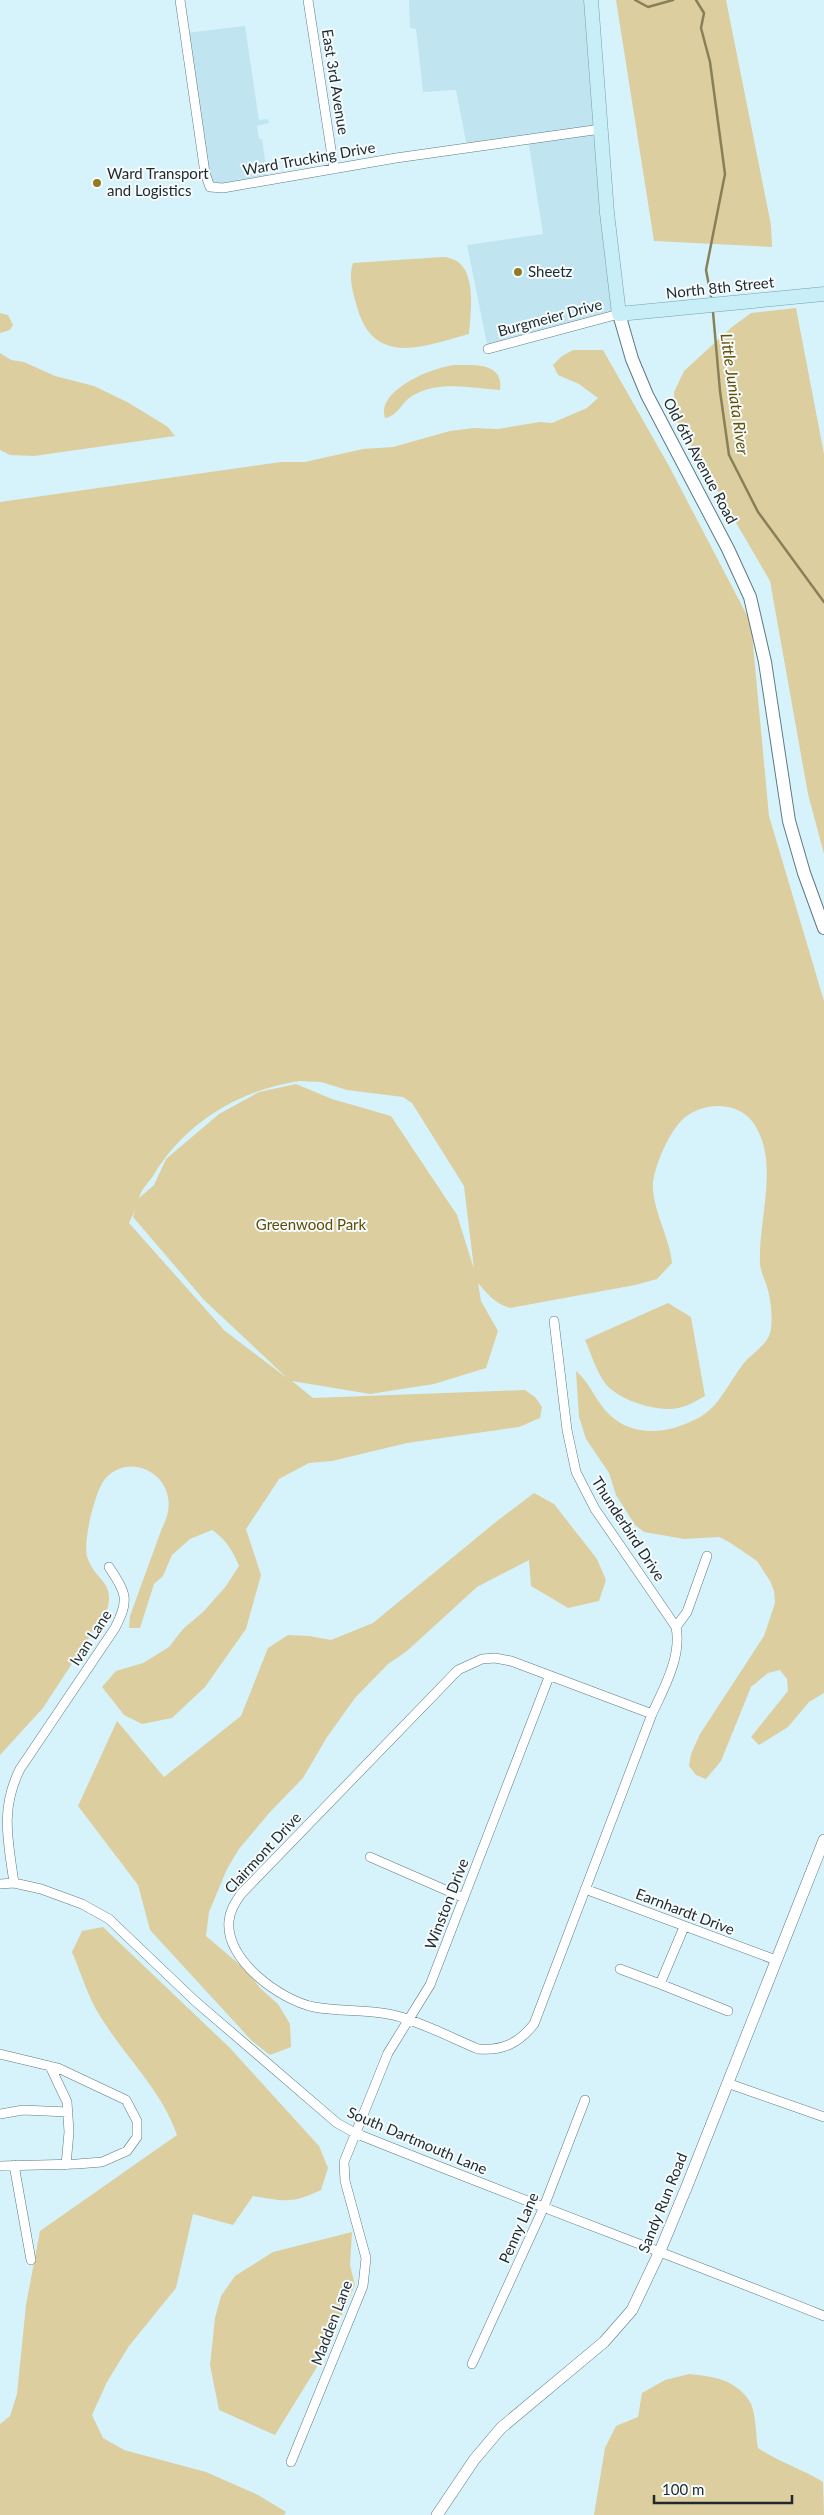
<svg xmlns="http://www.w3.org/2000/svg" width="824" height="2515" viewBox="0 0 824 2515" font-family="Lato,sans-serif">
<style>
.built{fill:#c0e5f1}
.green{fill:#dcce9f;fill-rule:evenodd}
.lines{fill:none;stroke-linecap:round;stroke-linejoin:round}
.stream{stroke:#888058;stroke-width:2.5}
.minor-casing{stroke:#5f7981;stroke-width:10}
.tertiary-casing{stroke:#5f7981;stroke-width:12}
.secondary-casing{stroke:#5f7981;stroke-width:14}
.primary-casing{stroke:#75a1ae;stroke-width:15}
.minor{stroke:#fff;stroke-width:9}
.tertiary{stroke:#fff;stroke-width:11}
.secondary{stroke:#fff;stroke-width:12}
.primary{stroke:#c8eef8;stroke-width:14}
.poi-dot{fill:#937b22;stroke:#f6fbfd;stroke-width:2}
.labels{text-anchor:middle;stroke-width:4;stroke-linejoin:round;paint-order:stroke}
.street-label{font-size:15px;fill:#1e292c;stroke:#f6fbfd}
.poi-label{font-size:15px;fill:#1e292c;stroke:#f6fbfd;text-anchor:start}
.park-label{font-size:15px;fill:#5f4d00;stroke:#f6fbfd}
.water-label{font-size:16px;font-style:italic;fill:#625003;stroke:#f6fbfd}
</style>
<rect width="100%" height="100%" fill="#d6f3fc"/>
<!-- built -->
<path class="built" d="M409,0H590L617,317L488,349L467,245L543,234L528,139L467,147L456,90L423,92L416,29L410,28Z
M245,26L259,120L268,119L269,123L257,126L259,139H262L268,180L210,187L185,33Z"/>
<!-- green -->
<path class="green" d="M616,0H726L771,225L772,247L654,241Z
M442,257C479,258 471,308 469,334C425,346 374,368 357,307C353,292 348,278 353,263Z
M796,308L824,454V854L808,794L770,581L674,416V392L684,371L732,327L751,313Z
M0,313L8,315L13,325L10,330L0,333Z
M573,350H603L669,466L751,623L769,816L824,1001V1693L809,1702L788,1727L759,1745L751,1737L788,1691L787,1679L780,1670L768,1673L751,1687L721,1761L706,1779L696,1775L689,1766L691,1754L700,1734L764,1636L775,1603L774,1591L770,1581L757,1561L729,1542L719,1537L684,1539L644,1532L635,1525L616,1495L609,1473L586,1439L579,1417L576,1371C589,1382 594,1397 605,1410C624,1432 651,1435 677,1427C694,1421 706,1416 718,1401C727,1389 734,1376 743,1364C751,1354 763,1348 769,1336C774,1325 771,1299 767,1287C765,1279 760,1271 760,1262C758,1220 781,1159 752,1121C735,1100 700,1102 681,1121C668,1135 656,1163 653,1182C651,1207 670,1238 672,1263L657,1279L635,1285L510,1308C495,1303 488,1295 478,1283L481,1301L498,1331L486,1368L434,1384L370,1394L292,1381L313,1398L525,1390L535,1397L542,1407L540,1418L519,1427L407,1443L332,1461L309,1463L279,1479L246,1529L261,1575L246,1629L205,1687L172,1718L142,1724L124,1715L102,1687L116,1671L143,1663L169,1647L183,1629L204,1611L226,1586L239,1566C233,1551 225,1538 212,1530L190,1539L172,1555L163,1576L154,1584L140,1628H129L130,1616L162,1528C188,1481 132,1447 105,1479C95,1491 83,1541 87,1556C93,1580 116,1580 107,1610L43,1708L0,1755V502L281,462H305L363,449L393,447L450,431L474,428L498,429L540,422L552,423L587,408L598,398L579,384L558,375L553,365L562,356ZM299,1081L321,1082L347,1090L403,1097L412,1103L464,1186L474,1269L457,1215L391,1116L332,1099L296,1084L259,1092L219,1114L166,1159L154,1185L139,1198C141,1190 148,1183 153,1176C185,1123 237,1091 299,1081ZM135,1210L133,1217L204,1300L287,1378L225,1331L129,1223Z
M0,353L11,360L24,362L55,376L94,386L129,403L168,427L175,436L34,456L10,455L0,450Z
M455,365C474,365 504,362 500,390C470,388 439,380 412,396C401,403 398,416 385,418C376,390 433,367 455,365Z
M668,1303L691,1317L705,1396C693,1403 682,1409 669,1409C649,1409 617,1399 605,1383C596,1371 591,1353 585,1340Z
M534,1493L554,1504L597,1559L606,1580L599,1601L568,1608L531,1586L529,1560L477,1587L407,1651L388,1664L355,1698L327,1737L303,1778L270,1812L239,1849L227,1869L209,1912L206,1936L246,1970L261,1989L278,2004L290,2024L291,2047L270,2055L252,2041L150,1930L138,1885L78,1806L117,1721L164,1777L241,1716L268,1648L288,1635L309,1636L331,1640L373,1623L497,1521Z
M103,1927L230,2048L319,2146L328,2168L321,2190C292,2204 284,2201 253,2196L233,2225L193,2214L176,2288L129,2346L107,2382L92,2415L103,2438L124,2450L206,2472L258,2495L286,2512L284,2515H0V2424L10,2416L17,2394L26,2305L40,2231L177,2135C161,2089 125,2057 100,2016C88,1997 81,1973 72,1952L82,1931Z
M352,2232L350,2265L355,2285L325,2354L275,2435L219,2410L210,2365L215,2318L221,2296L235,2276L273,2252Z
M689,2374C713,2376 737,2380 750,2402C756,2412 756,2437 758,2448C779,2462 802,2469 823,2482L824,2515H594L605,2448L616,2426L638,2417L642,2393L665,2380Z"/>
<g class="lines">
<!-- stream -->
<path class="stream" d="M635,0L648,7L673,0
M696,0L704,13L701,28L710,62L725,174L706,270L711,296
M713,312L720,391L729,455L758,512L824,602"/>
<defs>
<path id="minor" d="M180,0L205,173L210,187L223,188L396,158L601,129
M308,0L334,169
M488,349L619,314
M554,1321L567,1430L576,1472L595,1509L676,1627C682,1656 664,1688 652,1714
M676,1627L687,1612L707,1556
M495,1658L511,1661L652,1714L534,2024C519,2043 503,2051 478,2049C454,2039 417,2020 393,2015C367,2009 340,2012 314,2007C280,2000 225,1960 229,1921C230,1910 235,1903 241,1894L458,1670L482,1659Z
M370,1857L464,1898
M14,1883C8,1840 0,1809 20,1769L115,1628C130,1599 126,1593 109,1567
M0,1884L14,1883L41,1889L82,1904L109,1919L195,2001L337,2123L355,2133C511,2196 668,2254 824,2316
M585,1889L776,1960
M620,1969L660,1984L684,1927
M660,1984L728,2011
M0,2054L58,2068L126,2100L137,2121V2137L127,2151L102,2162L77,2164L0,2166
M50,2066L67,2102L69,2132L66,2165
M727,2083L824,2117
M0,2114L23,2110L68,2112
M14,2165L31,2260
M472,2364L543,2209L585,2100
M291,2462L363,2286L366,2258L345,2181L344,2162L388,2053L430,1985L549,1677"/>
<path id="tertiary" d="M437,2515L474,2460L501,2428L604,2342L632,2310L660,2251L687,2186L824,1840"/>
<path id="secondary" d="M619,314L632,359L647,395L728,549L750,597L765,662L789,821L804,873L824,928"/>
<path id="primary" d="M591,0L607,213L619,314L824,294"/>
</defs>
<!-- minor casing -->
<use href="#minor" class="minor-casing"/>
<!-- tertiary casing -->
<use href="#tertiary" class="tertiary-casing"/>
<!-- secondary casing -->
<use href="#secondary" class="secondary-casing"/>
<!-- primary casing -->
<use href="#primary" class="primary-casing"/>
<!-- minor -->
<use href="#minor" class="minor"/>
<!-- tertiary -->
<use href="#tertiary" class="tertiary"/>
<!-- secondary -->
<use href="#secondary" class="secondary"/>
<!-- primary -->
<use href="#primary" class="primary"/>
</g>
<!-- markers -->
<g class="poi-dot">
<circle cx="97" cy="183" r="5"/>
<circle cx="518" cy="272" r="5"/>
</g>
<g class="labels">
<!-- street labels -->
<g class="street-label">
<text transform="translate(335 82) rotate(81)" y="5">East 3rd Avenue</text>
<text transform="translate(309 159) rotate(-10)" y="5">Ward Trucking Drive</text>
<text transform="translate(720 288) rotate(-6)" y="5">North 8th Street</text>
<text transform="translate(550 318) rotate(-15)" y="5">Burgmeier Drive</text>
<text transform="translate(700 461) rotate(62)" y="5">Old 6th Avenue Road</text>
<text transform="translate(628 1529) rotate(57)" y="5">Thunderbird Drive</text>
<text transform="translate(91 1638) rotate(-57)" y="5">Ivan Lane</text>
<text transform="translate(263 1853) rotate(-47)" y="5">Clairmont Drive</text>
<text transform="translate(447 1904) rotate(-69)" y="5">Winston Drive</text>
<text transform="translate(685 1912) rotate(21)" y="5">Earnhardt Drive</text>
<text transform="translate(417 2141) rotate(23)" y="5">South Dartmouth Lane</text>
<text transform="translate(663 2203) rotate(-68)" y="5">Sandy Run Road</text>
<text transform="translate(519 2228) rotate(-66)" y="5">Penny Lane</text>
<text transform="translate(332 2323) rotate(-69)" y="5">Madden Lane</text>
</g>
<!-- poi labels -->
<g class="poi-label">
<text x="107" y="179">Ward Transport<tspan x="107" dy="17">and Logistics</tspan></text>
<text x="528" y="277">Sheetz</text>
</g>
<!-- park labels -->
<g class="park-label">
<text x="311" y="1230">Greenwood Park</text>
</g>
<!-- water labels -->
<g class="water-label">
<text transform="translate(735 394) rotate(82)" y="6">Little Juniata River</text>
</g>
</g>
<!-- scale -->
<path d="M654 2495v8h138v-8" fill="none" stroke="#1e292c" stroke-width="2.5"/>
<text x="662" y="2495" font-size="15" fill="#1e292c" stroke="#f6fbfd" stroke-width="4" paint-order="stroke">100 m</text>
</svg>
